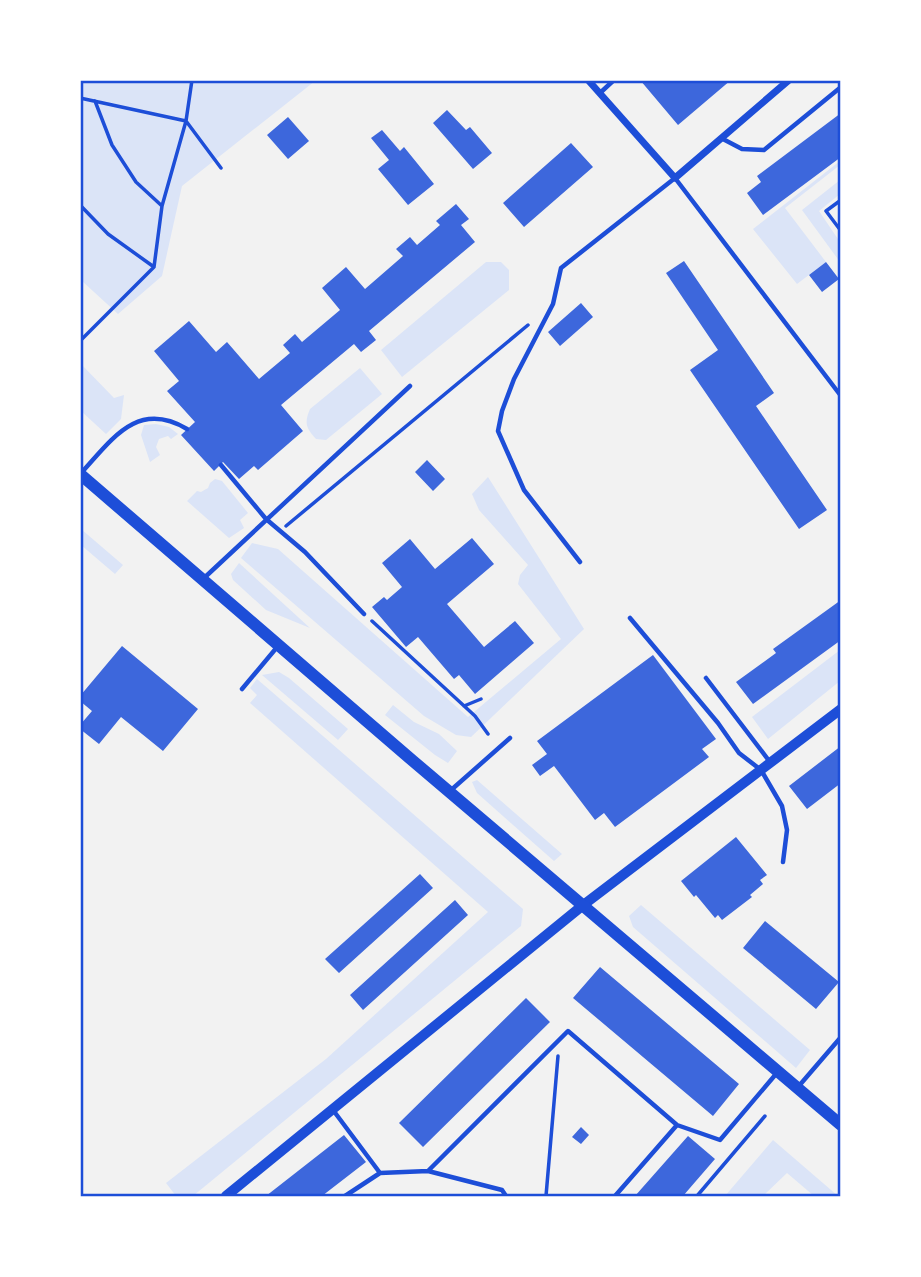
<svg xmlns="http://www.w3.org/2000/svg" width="921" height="1277" viewBox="0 0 921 1277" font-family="Lato,sans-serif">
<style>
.green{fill:#dbe4f7}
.building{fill:#3d67dc}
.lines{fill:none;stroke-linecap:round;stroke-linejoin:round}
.path{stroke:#1d4ed8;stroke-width:3.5}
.service{stroke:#1d4ed8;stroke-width:4.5}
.minor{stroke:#1d4ed8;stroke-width:7}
.tertiary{stroke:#1d4ed8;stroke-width:10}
.secondary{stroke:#1d4ed8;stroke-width:12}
.neatline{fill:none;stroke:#1d4ed8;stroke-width:2.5}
</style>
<rect width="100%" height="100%" fill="#f2f2f2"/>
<!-- green -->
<path class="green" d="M80,81H315L182,186L162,276L118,314L82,281L81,282Z
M840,161V165L785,208L826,262L797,284L753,229Z
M840,180V194L819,211L840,242V262L802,210Z
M486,262H501L509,270V290L402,377L381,350Z
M81,364L114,398L124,395L121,419L106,434L81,411Z
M360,368L382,394L326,440L316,439C306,428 304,423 310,409Z
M156,424L169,427L178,434L171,439L168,436L159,439L156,447L160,455L150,462L141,435L144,425Z
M488,477L584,629L471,737L456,735L424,716L241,558L252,543L278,549L468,717L561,639L518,584L520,575L528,565L479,510L472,494Z
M215,479L222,481L248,513L240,520L244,528L229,538L187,501L197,491L201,492L208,488L210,483Z
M81,529L123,565L115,574L81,545Z
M239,563L310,628L266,610L233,580L231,574Z
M840,650V681L768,739L752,717Z
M279,672L289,678L348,729L338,740L262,675Z
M257,679L523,909L521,926L193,1196H176L166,1183L326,1059L488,912L250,703L257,695L250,688Z
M393,705L414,722L439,734L457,751L448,763L435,755L385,715Z
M477,780L562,854L554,861L477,793L472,782Z
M641,905L810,1050L796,1068L633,927L629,916Z
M773,1140L838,1196H814L787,1173L763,1196H725Z"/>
<!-- building -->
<path class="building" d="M640,80H731L678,125Z
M447,110L466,130L470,127L492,153L473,169L433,123Z
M841,113V157L763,215L747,193L761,182L757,176Z
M288,117L309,141L288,159L267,135Z
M382,130L400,151L404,147L434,184L408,205L378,169L389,160L371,138Z
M571,143L593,167L524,227L503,203Z
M456,204L469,219L461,225L475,242L369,331L376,340L361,352L354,344L281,405L303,431L258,470L254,466L239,479L223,462L214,471L181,435L195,422L167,391L179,381L154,351L189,321L216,352L227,342L259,379L290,353L283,345L295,334L302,342L340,310L322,288L346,267L365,289L403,256L396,249L410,237L417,245L440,225L436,221Z
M684,261L774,393L756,406L827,510L799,529L690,370L718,350L666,273Z
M826,262L839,279L822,292L809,275Z
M581,303L593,317L560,346L548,332Z
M427,460L445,479L433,491L415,472Z
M472,538L494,564L447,604L484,647L515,621L534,643L475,694L459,675L454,679L418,637L406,647L372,607L384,597L387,600L402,587L382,563L410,539L435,569Z
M841,600V640L753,704L736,682L776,653L773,649Z
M122,646L198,709L163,751L121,717L99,744L80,729V725L92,711L80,701V696Z
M653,655L716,739L702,749L709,757L615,827L604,813L595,820L554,766L540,776L532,765L547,754L537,741Z
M841,746V783L807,809L789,786Z
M736,837L767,875L760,880L763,884L750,895L752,897L722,920L718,915L715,918L696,895L694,897L681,881Z
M420,874L433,888L339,973L325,959Z
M455,900L468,915L363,1010L350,995Z
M765,921L839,982L816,1009L743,948Z
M600,967L739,1084L713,1116L573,998Z
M526,998L550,1022L423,1147L399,1123Z
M581,1127L589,1135L581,1144L572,1137Z
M344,1135L366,1162L322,1196H266Z
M688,1136L715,1159L683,1196H635Z"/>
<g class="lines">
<!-- path -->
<path class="path" d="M80,98L186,121L221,168
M95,101L112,145L136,182L162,206
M841,200L826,211L841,231
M80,205L108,234L154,267
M80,341L154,267L162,206L186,121L192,80
M286,526L528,325
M372,621L475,716L488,734
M464,706L481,699
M546,1196L558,1056
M697,1196L765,1116"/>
<!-- service -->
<path class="service" d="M600,93L614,80
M721,138L742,149L764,150L841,87
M221,465L266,519L305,552L364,614
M82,472C113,438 138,400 187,429
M580,562L524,490L498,431L502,411L514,379L553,304L561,268L675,178L841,396
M203,579L410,386
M630,618L718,723L739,753L761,770L782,806L787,830L783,862
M706,678L770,762
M242,689L278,646
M450,791L510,738
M798,1087L841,1037
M333,1110L380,1173L428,1171L502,1190L506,1196
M428,1171L568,1031L677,1125
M345,1196L380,1173
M615,1196L677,1125L720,1140L776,1074"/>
<!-- minor -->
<path class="minor" d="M588,80L675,178L789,80"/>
<!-- tertiary -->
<path class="tertiary" d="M226,1196L582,906L841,709"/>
<!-- secondary -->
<path class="secondary" d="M80,474L413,761L841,1125"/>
</g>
<!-- border -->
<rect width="921" height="1277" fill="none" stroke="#ffffff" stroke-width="164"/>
<rect x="82" y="82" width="757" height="1113" class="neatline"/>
</svg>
